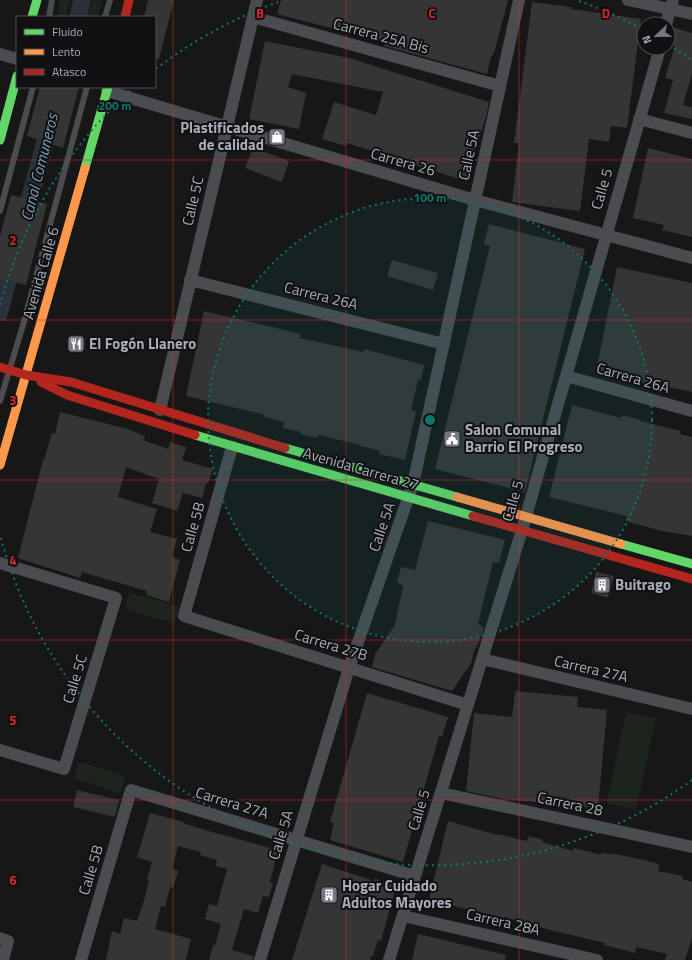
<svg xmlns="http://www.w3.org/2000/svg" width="692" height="960" viewBox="0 0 692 960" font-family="'Titillium Web',sans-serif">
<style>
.green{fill:#1d241e}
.water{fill:#2a3239}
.building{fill:#353536}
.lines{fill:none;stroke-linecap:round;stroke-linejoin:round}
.lane{stroke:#4b4c50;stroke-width:6}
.street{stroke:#4b4c50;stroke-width:12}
.fast{stroke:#63d668;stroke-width:9}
.slow{stroke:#ff974d;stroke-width:9}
.jam{stroke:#b3261e;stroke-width:9}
.grid{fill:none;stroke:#d62828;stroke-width:1;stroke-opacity:0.55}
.ring{fill:none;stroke:#0f766e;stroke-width:2;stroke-dasharray:2 4}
.labels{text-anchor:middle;stroke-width:4;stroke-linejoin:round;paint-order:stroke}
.street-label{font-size:15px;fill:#a8adb8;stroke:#111113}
.poi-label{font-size:15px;font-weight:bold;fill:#a8adb8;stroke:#111113;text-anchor:start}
.water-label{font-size:16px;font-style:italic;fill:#7f9bb3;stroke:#111113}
.grid-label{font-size:13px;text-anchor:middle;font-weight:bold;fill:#d62828;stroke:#111113;stroke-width:4;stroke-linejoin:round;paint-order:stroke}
.centre{fill:#0f766e;stroke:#111113;stroke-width:2}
.ring-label{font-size:12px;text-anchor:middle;font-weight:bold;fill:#0f766e;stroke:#111113;stroke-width:4;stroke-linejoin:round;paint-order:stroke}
</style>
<rect width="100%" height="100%" fill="#171717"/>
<!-- green -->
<path class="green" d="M60,0H70L66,17H57Z
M92,0H102L98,17H88Z
M129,592L180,607L175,624L125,609Z
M626,712L656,719L636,810L607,803Z
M79,762L126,776L120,793L74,779Z"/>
<!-- water -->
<path class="water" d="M73,0H91L87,17H69Z
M51,87H69L6,321L0,320V274Z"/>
<!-- building -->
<path class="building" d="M148,0H174L159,59L155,58V17H144Z
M281,0H508L494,53L491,57L487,74L384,46L385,42L277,14Z
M532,2L571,7V9L641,19L627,128L611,126L609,142L589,139L580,211L512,202L519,143H514Z
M672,27L692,33V74L683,105L692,107V119L664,113L673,80L665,78L675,46L668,44Z
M265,41L349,58L489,102L486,117L465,181L347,143L346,146L322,139L334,102L376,115L383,92L292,74L288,87L306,93L299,129L249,119Z
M40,87H79L63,148L27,136Z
M253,148L289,161L282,182L245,168Z
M648,148L692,159V237L662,230L664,225L633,218Z
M11,195L47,204L26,285L0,278V236Z
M489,224L585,249L525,492L435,469L490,246L484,244Z
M392,260L438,273L433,290L387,276Z
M617,267L692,283V392L596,372Z
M204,311L301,334L300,338L363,352L364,349L424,365L421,380H418L411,410L416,411L405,460L379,454L380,451L344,441L318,435L317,438L300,434L301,432L283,428L284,422L264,417L265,415L186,396Z
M572,405L621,418L622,415L640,420V421L681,431L680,434L692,437V536L662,531L626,521L627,516L549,497Z
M60,412L128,429L145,436L143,440L168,449L170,442L186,447L182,460L213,469L208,484L206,483L202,498L183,493L177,511L152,503L159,479L126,467L118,497L157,509L150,532L177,539L172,557L180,560L169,602L146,595L147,591L82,572L80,578L18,558L43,460H44L52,433L55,434Z
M428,521L505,540L499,563L493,562L478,624L484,628L479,642L474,651L471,663L452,691L372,667L375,654L395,625L403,586L397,582L401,567L415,570Z
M596,572L614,576L608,598L591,593Z
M515,691L578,697L577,707L607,710L598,808L503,799L466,791L474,713L512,717Z
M367,693L448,717L442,737L439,736L403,862L330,840L334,823L330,822Z
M77,790L119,800L115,817L73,807Z
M150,813L184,822L183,823L205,830L278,850L270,882L273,883L269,897L263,896L258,913L244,909L232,950L253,956V960H209L213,945H215L221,924L205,919L209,904L217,906L227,869L216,866L217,860L200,855L201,852L178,846L172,869L178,871L173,888L170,887L165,907L161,906L155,929L191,939L186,960H106L112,931L120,934L124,918L137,921L143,904L149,881L147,880L152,862L137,857Z
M448,821L497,835V834L527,841L529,836L543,840L542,842L573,851L574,848L601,855L602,853L620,855L643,860L659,864L658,871L683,876L682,879L692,882V938L685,960H665L667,954L636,947L635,953L604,945L605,943L550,930L504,917V918L429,900Z
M322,864L374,881L375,879L396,886L381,941L378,940L373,956L371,955L370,960H292Z
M418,934L506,955L505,960H412Z"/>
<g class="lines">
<!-- lane -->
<path class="lane" d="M49,17L52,0
M105,17L110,0
M0,211L33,87
M0,401L23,325L87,87"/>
<!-- street -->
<path class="street" d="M628,0L692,14
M253,17L500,86
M666,24L673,0
M0,54L17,59
M107,91L475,200L692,258
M639,119L692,133
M190,280L444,344
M566,376L692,411
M160,410L257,0
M232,447L184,616L468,705
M0,563L116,598L64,769L0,750
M482,659L692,709
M441,793L692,847
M403,916L597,960
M0,938L8,941L3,960
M81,960L131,790L415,876
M260,960L349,668L413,484L519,0
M389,960L522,530L660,48"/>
<!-- fast -->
<path class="fast" d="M32,17L37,0
M0,140L17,76
M85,168L108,87
M195,435L473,516
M285,448L457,497
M621,544L692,564"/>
<!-- slow -->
<path class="slow" d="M0,465L85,168
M457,497L621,544"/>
<!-- jam -->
<path class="jam" d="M125,17L129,0
M0,367L26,375L71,382L285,448
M41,382L67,395L195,435
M473,516L692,579"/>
</g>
<!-- grid -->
<path class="grid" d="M173,0V960M346,0V960M519,0V960M0,160H692M0,320H692M0,480H692M0,640H692M0,800H692"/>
<!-- distance rings -->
<circle cx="430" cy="420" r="222" fill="#0f766e" fill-opacity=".12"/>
<g class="ring">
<circle cx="430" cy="420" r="222"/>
<path d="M692 780A445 445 0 0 1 0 535M0 305A445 445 0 0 1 132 89M156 69A445 445 0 0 1 281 1M579 1A445 445 0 0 1 642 29M669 45A445 445 0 0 1 692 60"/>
</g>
<!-- icons -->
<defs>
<symbol id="shop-square" viewBox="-11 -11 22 22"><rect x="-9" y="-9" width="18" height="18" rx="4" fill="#757880" stroke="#111113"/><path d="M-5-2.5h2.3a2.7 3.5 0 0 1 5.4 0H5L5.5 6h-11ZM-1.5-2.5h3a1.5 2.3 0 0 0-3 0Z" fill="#fff"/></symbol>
<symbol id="restaurant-square" viewBox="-11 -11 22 22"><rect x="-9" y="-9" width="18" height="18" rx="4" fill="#757880" stroke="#111113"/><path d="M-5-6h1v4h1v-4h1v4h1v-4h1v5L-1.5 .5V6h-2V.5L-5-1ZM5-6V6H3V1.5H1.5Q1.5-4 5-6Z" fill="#fff"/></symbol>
<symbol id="civic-square" viewBox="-11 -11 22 22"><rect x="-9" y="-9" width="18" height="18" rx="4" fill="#757880" stroke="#111113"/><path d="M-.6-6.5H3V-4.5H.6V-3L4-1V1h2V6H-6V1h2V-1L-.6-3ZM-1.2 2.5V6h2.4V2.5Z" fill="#fff"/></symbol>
<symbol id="building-square" viewBox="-11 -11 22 22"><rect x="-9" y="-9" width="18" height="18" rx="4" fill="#757880" stroke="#111113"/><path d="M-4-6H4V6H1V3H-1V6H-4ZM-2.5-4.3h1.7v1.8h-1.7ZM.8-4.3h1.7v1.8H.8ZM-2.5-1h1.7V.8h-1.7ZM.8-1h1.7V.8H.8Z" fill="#fff"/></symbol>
</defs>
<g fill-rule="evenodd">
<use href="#shop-square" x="267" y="127" width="20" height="20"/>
<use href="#restaurant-square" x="66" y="334" width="20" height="20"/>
<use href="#civic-square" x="442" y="429" width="20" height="20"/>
<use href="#building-square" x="592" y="575" width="20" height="20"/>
<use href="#building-square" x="319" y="885" width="20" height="20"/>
</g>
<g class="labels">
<!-- street labels -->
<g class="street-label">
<text transform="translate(381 36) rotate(15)" y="5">Carrera 25A Bis</text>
<text transform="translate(469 155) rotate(-78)" y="5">Calle 5A</text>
<text transform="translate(403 162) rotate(16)" y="5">Carrera 26</text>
<text transform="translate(602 189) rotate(-74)" y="5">Calle 5</text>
<text transform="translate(193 201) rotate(-77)" y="5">Calle 5C</text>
<text transform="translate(41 273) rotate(-74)" y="5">Avenida Calle 6</text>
<text transform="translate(321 296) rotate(14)" y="5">Carrera 26A</text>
<text transform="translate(633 378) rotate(16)" y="5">Carrera 26A</text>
<text transform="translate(361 469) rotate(16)" y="5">Avenida Carrera 27</text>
<text transform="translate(513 501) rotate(-74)" y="5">Calle 5</text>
<text transform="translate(193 527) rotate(-74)" y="5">Calle 5B</text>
<text transform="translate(382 527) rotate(-71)" y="5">Calle 5A</text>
<text transform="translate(331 645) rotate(17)" y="5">Carrera 27B</text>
<text transform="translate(591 669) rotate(13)" y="5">Carrera 27A</text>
<text transform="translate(75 679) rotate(-73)" y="5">Calle 5C</text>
<text transform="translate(232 803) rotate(17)" y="5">Carrera 27A</text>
<text transform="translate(570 804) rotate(12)" y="5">Carrera 28</text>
<text transform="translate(419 810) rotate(-73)" y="5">Calle 5</text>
<text transform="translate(281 835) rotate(-73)" y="5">Calle 5A</text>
<text transform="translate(91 870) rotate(-73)" y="5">Calle 5B</text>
<text transform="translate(503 922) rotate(13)" y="5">Carrera 28A</text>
</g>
<!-- poi labels -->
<g class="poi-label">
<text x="264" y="133" text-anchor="end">Plastificados<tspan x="264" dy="17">de calidad</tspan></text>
<text x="89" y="349">El Fogón Llanero</text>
<text x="465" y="435">Salon Comunal<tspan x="465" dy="17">Barrio El Progreso</tspan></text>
<text x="615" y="590">Buitrago</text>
<text x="342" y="891">Hogar Cuidado<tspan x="342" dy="17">Adultos Mayores</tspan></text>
</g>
<!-- water labels -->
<g class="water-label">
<text transform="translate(39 167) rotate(-76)" y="6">Canal Comuneros</text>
</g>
</g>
<g class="grid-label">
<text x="260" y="18">B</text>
<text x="432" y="18">C</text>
<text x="606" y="18">D</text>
<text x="13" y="245">2</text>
<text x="13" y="405">3</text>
<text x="13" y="565">4</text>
<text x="13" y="725">5</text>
<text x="13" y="885">6</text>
</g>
<circle cx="430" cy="420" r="6" class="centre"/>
<g class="ring-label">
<text x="115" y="110">200 m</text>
<text x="430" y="202">100 m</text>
</g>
<!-- legend -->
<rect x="16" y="16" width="140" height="72" fill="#111113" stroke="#4d4f55"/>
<rect x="24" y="29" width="20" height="6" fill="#63d668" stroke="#4d4f55"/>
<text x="52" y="36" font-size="12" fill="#a8adb8">Fluido</text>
<rect x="24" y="49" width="20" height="6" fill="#ff974d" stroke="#4d4f55"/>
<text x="52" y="56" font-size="12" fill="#a8adb8">Lento</text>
<rect x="24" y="69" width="20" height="6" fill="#b3261e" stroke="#4d4f55"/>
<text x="52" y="76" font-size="12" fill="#a8adb8">Atasco</text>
<!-- north arrow -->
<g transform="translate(656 36) rotate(248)"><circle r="19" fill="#111113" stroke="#4d4f55"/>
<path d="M0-3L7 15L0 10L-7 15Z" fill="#757880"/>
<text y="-6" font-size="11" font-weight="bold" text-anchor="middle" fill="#a8adb8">N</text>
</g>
</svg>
